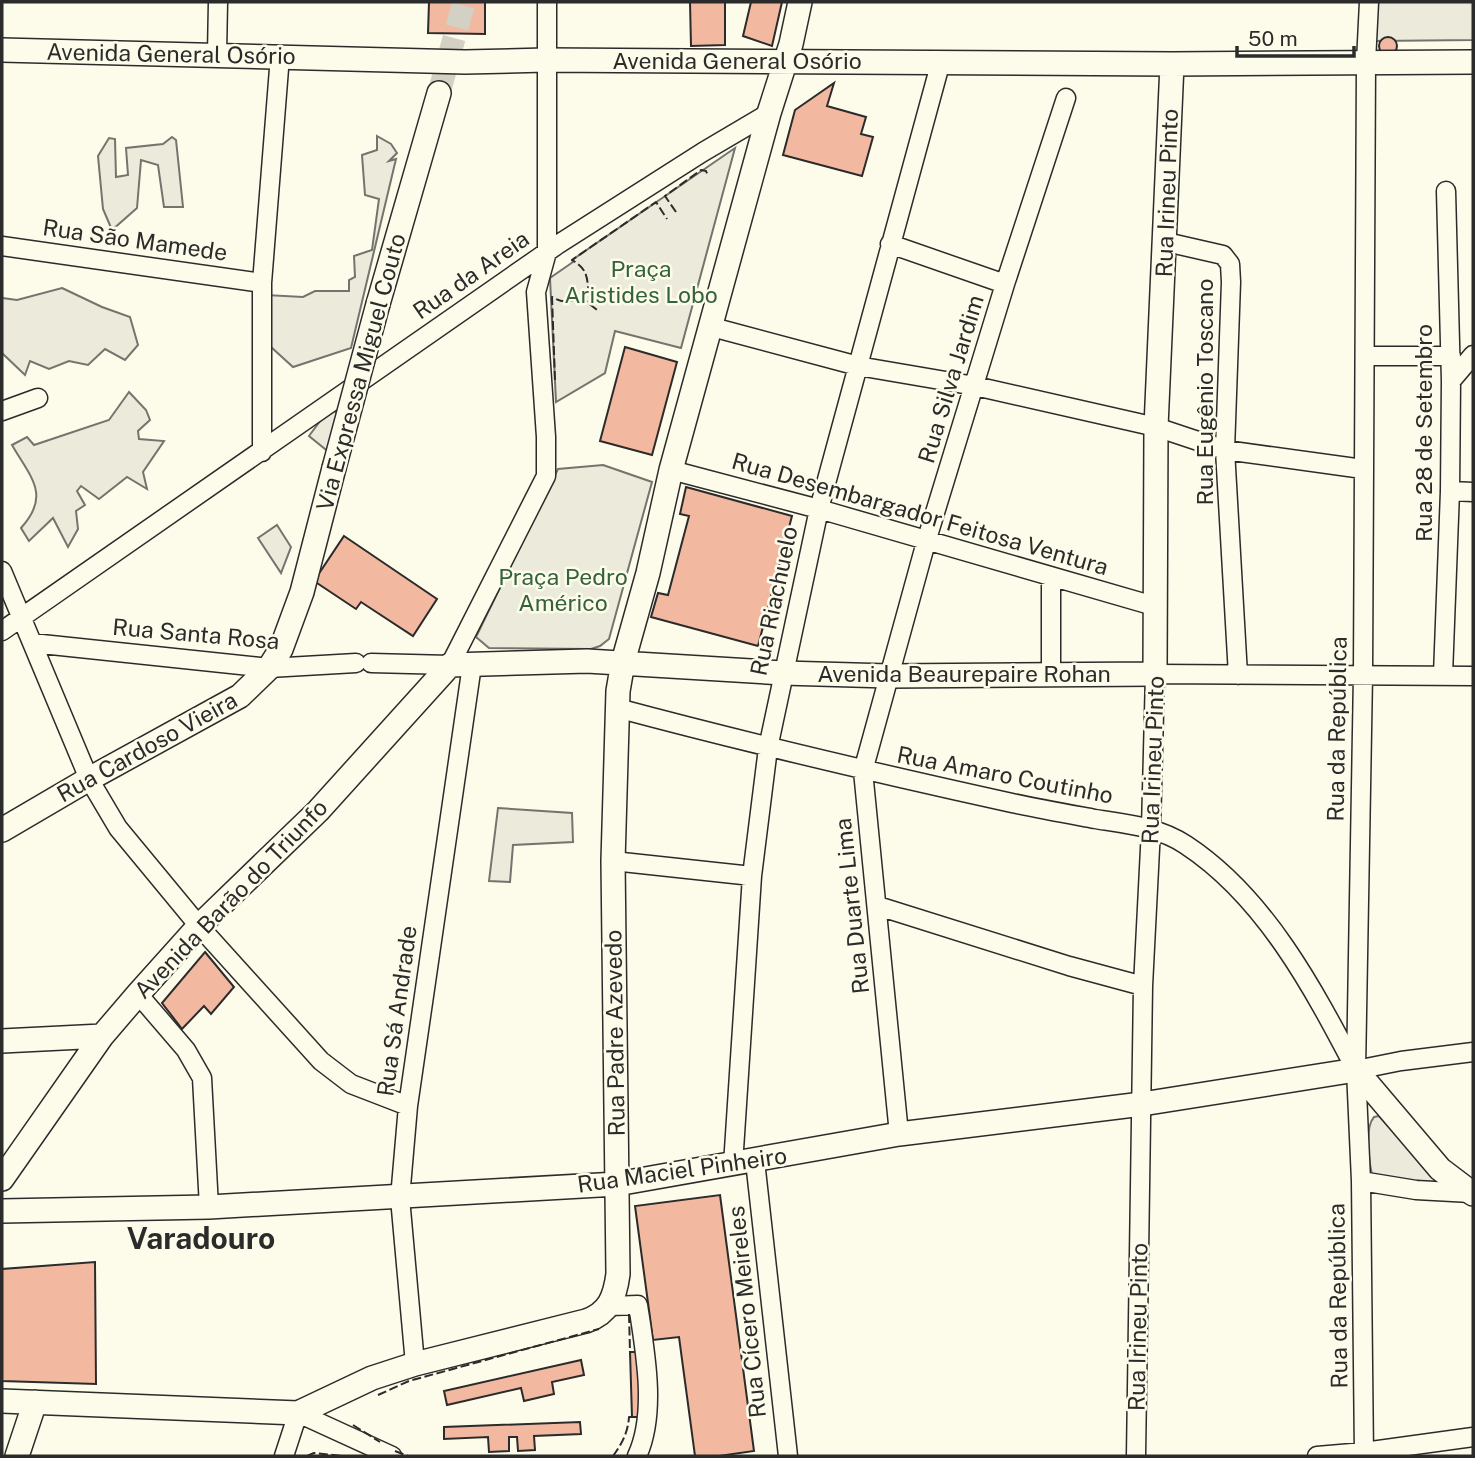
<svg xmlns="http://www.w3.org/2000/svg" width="1475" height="1458" viewBox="0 0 1475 1458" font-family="'Public Sans',sans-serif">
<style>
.green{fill:#ecebdb;stroke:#74746e;stroke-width:2}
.parking{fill:#eceadb;stroke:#74746e;stroke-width:2}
.building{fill:#f2b8a0;stroke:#2b2b2b;stroke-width:2}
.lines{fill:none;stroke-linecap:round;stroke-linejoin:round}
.major-tunnel{stroke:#d3d1c4;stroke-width:23;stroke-dasharray:23 11;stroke-linecap:butt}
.minor-casing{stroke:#2b2b2b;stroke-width:21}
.major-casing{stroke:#2b2b2b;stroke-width:26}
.minor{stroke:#fdfbea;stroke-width:18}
.major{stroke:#fdfbea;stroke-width:23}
.major-bridge-casing{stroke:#2b2b2b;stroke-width:26;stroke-linecap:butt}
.major-bridge{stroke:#fdfbea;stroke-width:23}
.fence{stroke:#2b2b2b;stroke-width:2;stroke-dasharray:9 3.5;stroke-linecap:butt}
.labels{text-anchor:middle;stroke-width:5;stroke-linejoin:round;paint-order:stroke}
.street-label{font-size:23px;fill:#2b2b2b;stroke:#fdfbea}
.park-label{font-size:23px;fill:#34623c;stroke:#fdfbea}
.district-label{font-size:30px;font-weight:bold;fill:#2b2b2b;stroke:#fdfbea}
</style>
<rect width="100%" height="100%" fill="#fdfbea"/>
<!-- green -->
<path class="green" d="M1376,2H1473V40L1375,41Z
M377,136L391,144L397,153L389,161L396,159L351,348L293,367L271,347L266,295L303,297L315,291H349V280L355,277L354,256L372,250L379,199L365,195L362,155L377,150Z
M172,137L176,140L183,207H164L158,165L141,160L137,208L112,230L103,209L98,156L109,138L115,139L116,177L128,175L126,148L163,144Z
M735,148L681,348L615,331L605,373L556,402L550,278L573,262L572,260Z
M62,288L102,307L130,317L138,345L125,360L105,349L88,365L69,361L49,369L30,361L25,375L2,353V298L17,300Z
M129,392L146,410L150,420L138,431L139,439L164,441L143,472L147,489L127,477L99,499L81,486L77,491L85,505L76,511L78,529L68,547L53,518L29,541L21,528C51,495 31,478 12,445L27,437L34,445L109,420Z
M329,409L343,415L330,453L309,436Z
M603,465L652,482L609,639L600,646L591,649L489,648L476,637L558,469Z
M277,525L291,547L281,573L258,538Z
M1379,1116L1433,1175L1435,1184L1373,1178C1369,1164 1364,1128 1374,1117Z"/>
<!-- parking -->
<path class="parking" d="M498,808L572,813L573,842L513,845L510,882L489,881Z"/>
<!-- building -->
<path class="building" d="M429,2H485V34L428,33Z
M690,2H725V45L691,46Z
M751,2H782L772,46L743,36Z
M1379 46a9 9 0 1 1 18 0a9 9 0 1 1-18 0Z
M834,83L827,106L866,117L861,134L873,137L862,176L783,155L795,110Z
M625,347L677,362L652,455L600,441Z
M686,487L792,516L758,646L651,617L658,593L668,595L689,516L680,514Z
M344,536L437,599L413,636L361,602L356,609L314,581Z
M205,952L234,987L211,1014L204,1006L182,1029L162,1003Z
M720,1195L754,1451L719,1456H695L679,1337L653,1340L635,1206Z
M95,1262L96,1384L2,1381V1269Z
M630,1352H640L643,1417H632Z
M581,1360L584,1375L552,1382L554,1394L524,1401L521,1388L447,1405L444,1391Z
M580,1422L581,1434L534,1436L535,1450L518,1451L517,1437H509V1451L489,1452L488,1437L444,1439V1427Z"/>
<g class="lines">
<!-- major-tunnel -->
<path class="major-tunnel" d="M439,93L464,2"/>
<defs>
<path id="minor" d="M217,54L218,2
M1166,242L1223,255L1230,264L1231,282L1225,450L1238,675
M890,244L1005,284
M2,246L262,283
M712,327L858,366L975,386L1156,427L1225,450L1363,469
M1365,356H1451
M1451,381L1473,355
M2,411L38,398
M262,452V283L280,56
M671,470L819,509L1154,606
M1450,491L1473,492
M2,571L89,779L118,828L199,926L321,1061L351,1084L408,1106
M1051,577V676
M2,631L557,245L703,152L769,113
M32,643L269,668L356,663
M371,663L450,665L546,476V437L536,292L547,252V2
M1443,675L1450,491L1451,381L1446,191
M617,708C748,743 880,774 1012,803C1040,809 1068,814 1095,819C1127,824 1159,827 1186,845C1265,897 1313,988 1356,1070L1401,1061L1473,1052
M613,861L752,876
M878,906L1069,966L1143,986
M138,994L186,1050L202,1078L209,1207
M899,1134L863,771L926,542L1005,284L1066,98
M755,1161L788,1456
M733,1165L752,876L768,748L819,509L941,61
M1361,1181L1416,1190L1471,1193
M610,1306L638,1305C645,1351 657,1413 637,1456
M415,1364L400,1198L408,1106L472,665
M284,1456L298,1413L392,1456
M1136,1456L1143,986L1151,829L1155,674L1473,676
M1317,1456L1364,1452L1473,1437
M1364,1456L1361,1181L1356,1070L1363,675L1366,62L1369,2"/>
<path id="major" d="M2,50L465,62L546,60L1172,64L1473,62
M378,304L439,93
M2,830L89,779L240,696L269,668L281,649L302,592L334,468
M2,1041L102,1036
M2,1179L102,1036L138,994L199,926L318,811L450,665L587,661L783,673L889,676L1155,674L1156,427L1172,64
M2,1211L209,1207L617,1184L899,1134L1142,1104L1356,1070L1440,1169L1473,1194
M2,1401L298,1413L372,1378L415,1364L586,1321C609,1313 615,1297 618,1274L613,861L618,691L623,662L648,573L671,470L769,113L791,44L800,2
M17,1456L35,1402"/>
</defs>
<!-- minor casing -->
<use href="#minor" class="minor-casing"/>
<!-- major casing -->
<use href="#major" class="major-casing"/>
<!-- minor -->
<use href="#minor" class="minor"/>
<!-- major -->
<use href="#major" class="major"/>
<defs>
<path id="major-bridge" d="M334,468L378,304"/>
</defs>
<!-- major-bridge casing -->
<use href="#major-bridge" class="major-bridge-casing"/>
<!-- major-bridge -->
<use href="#major-bridge" class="major-bridge"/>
<!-- fence -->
<path class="fence" d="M676,212L665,196L701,170L706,171L708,176
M605,299L588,287C587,273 584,267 572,260L656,202L667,219
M555,380L552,297C563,303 569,303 581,297L597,310
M629,1314L630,1352
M378,1395L409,1381L599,1329
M353,1425L380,1442
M395,1451L408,1456
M307,1456L314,1453L342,1456
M613,1456C622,1444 628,1432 629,1417H632"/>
</g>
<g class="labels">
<!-- street labels -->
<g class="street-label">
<text transform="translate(171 54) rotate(1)" y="8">Avenida General Osório</text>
<text x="737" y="69">Avenida General Osório</text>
<text transform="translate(1167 193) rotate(-88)" y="8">Rua Irineu Pinto</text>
<text transform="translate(135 240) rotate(8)" y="8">Rua São Mamede</text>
<text transform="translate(471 275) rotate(-35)" y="8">Rua da Areia</text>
<text transform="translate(361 372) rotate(-75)" y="8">Via Expressa Miguel Couto</text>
<text transform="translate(951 379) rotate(-73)" y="8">Rua Silva Jardim</text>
<text transform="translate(1205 392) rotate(-90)" y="8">Rua Eugênio Toscano</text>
<text transform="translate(1424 433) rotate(-90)" y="8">Rua 28 de Setembro</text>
<text transform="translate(920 514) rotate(16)" y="8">Rua Desembargador Feitosa Ventura</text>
<text transform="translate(774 601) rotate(-78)" y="8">Rua Riachuelo</text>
<text transform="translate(196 634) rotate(5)" y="8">Rua Santa Rosa</text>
<text x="964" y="682">Avenida Beaurepaire Rohan</text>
<text transform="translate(1337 729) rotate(-89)" y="8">Rua da República</text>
<text transform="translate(147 747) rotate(-29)" y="8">Rua Cardoso Vieira</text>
<text transform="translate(1153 760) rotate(-88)" y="8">Rua Irineu Pinto</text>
<text transform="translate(1005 775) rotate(11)" y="8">Rua Amaro Coutinho</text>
<text transform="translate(231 899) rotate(-46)" y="8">Avenida Barão do Triunfo</text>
<text transform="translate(852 906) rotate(-96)" y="8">Rua Duarte Lima</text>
<text transform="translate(397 1011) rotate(-82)" y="8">Rua Sá Andrade</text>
<text transform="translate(615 1033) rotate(-91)" y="8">Rua Padre Azevedo</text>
<text transform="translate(682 1170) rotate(-8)" y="8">Rua Maciel Pinheiro</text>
<text transform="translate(1338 1296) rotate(-91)" y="8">Rua da República</text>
<text transform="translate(747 1312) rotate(-96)" y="8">Rua Cícero Meireles</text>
<text transform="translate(1138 1327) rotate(-89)" y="8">Rua Irineu Pinto</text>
</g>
<!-- park labels -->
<g class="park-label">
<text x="641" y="277">Praça<tspan x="641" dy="26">Aristides Lobo</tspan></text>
<text x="563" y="585">Praça Pedro<tspan x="563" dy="26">Américo</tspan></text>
</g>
<!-- district labels -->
<g class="district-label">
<text x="201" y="1249">Varadouro</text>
</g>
</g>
<!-- border -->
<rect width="1475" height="1458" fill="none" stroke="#2b2b2b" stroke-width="7"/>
<!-- scale -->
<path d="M1237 46v10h117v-10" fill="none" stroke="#2b2b2b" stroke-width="3.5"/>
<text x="1248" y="46" font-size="21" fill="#2b2b2b" stroke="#fdfbea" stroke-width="5" paint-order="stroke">50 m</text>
</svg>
